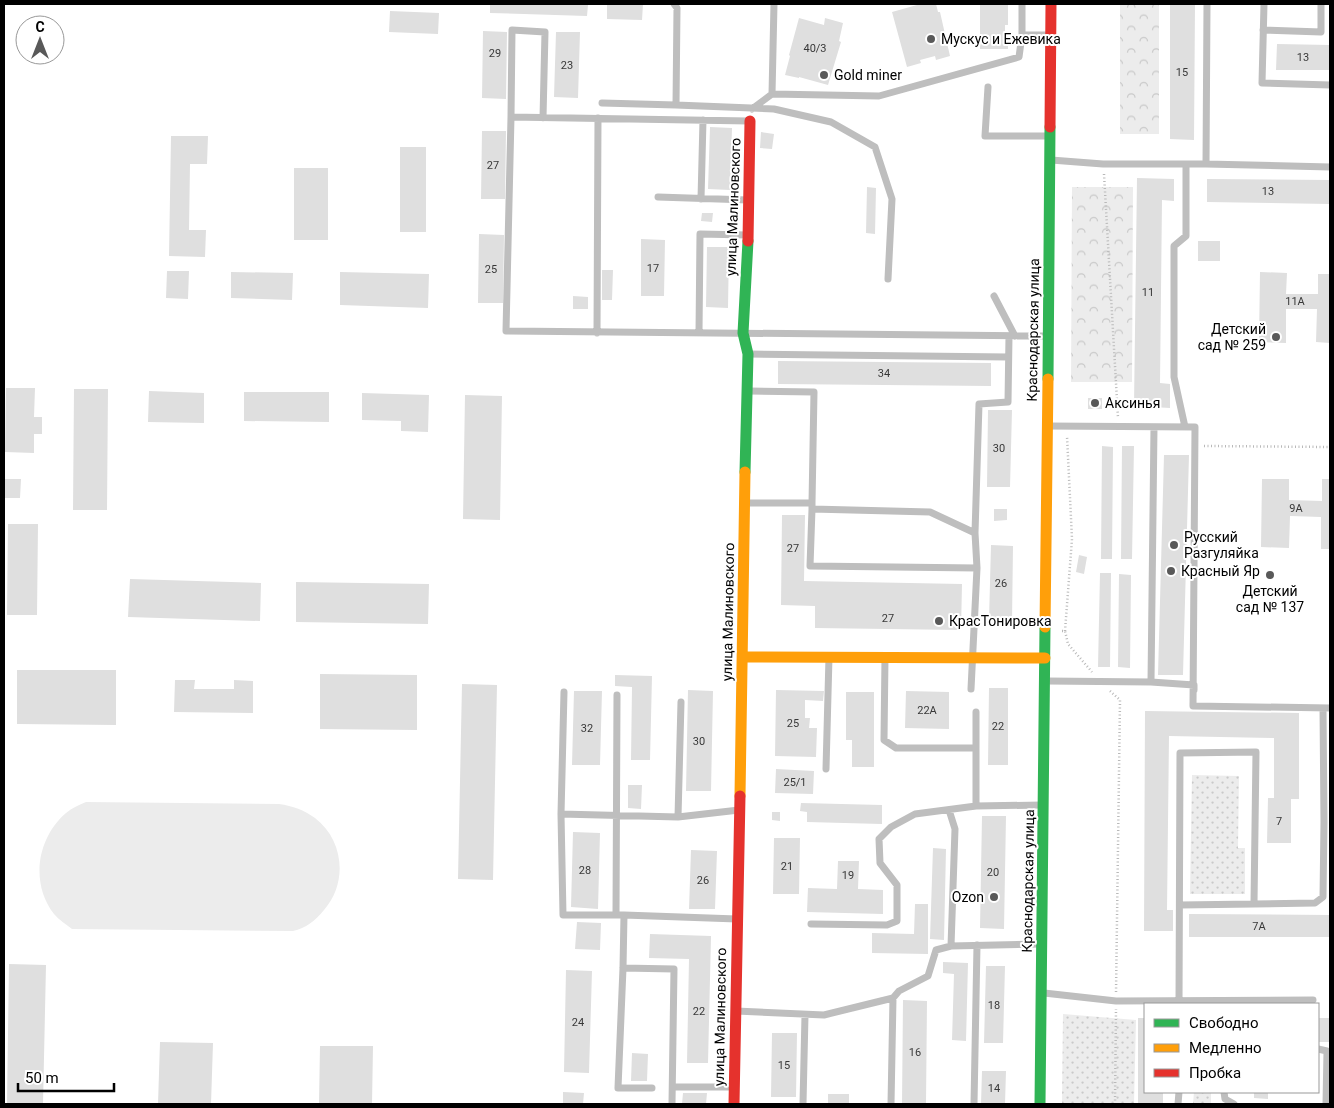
<svg xmlns="http://www.w3.org/2000/svg" width="1334" height="1108" viewBox="0 0 1334 1108" font-family="Roboto,sans-serif">
<style>
.grass{fill:#ececec}
.forest{fill:url(#forest-crowns)}
.park{fill:url(#park-dots)}
.building{fill:#dfdfdf}
.lines{fill:none;stroke-linecap:round;stroke-linejoin:round}
.path{stroke:#b9b9b9;stroke-width:2.5;stroke-dasharray:1 2.5;stroke-linecap:butt}
.lane{stroke:#bebebe;stroke-width:7}
.fast{stroke:#30b455;stroke-width:11}
.slow{stroke:#ff9f0a;stroke-width:11}
.jam{stroke:#e5322d;stroke-width:11}
.poi-dot{fill:#595959;stroke:#fff;stroke-width:2}
.labels{text-anchor:middle;stroke-width:4;stroke-linejoin:round;paint-order:stroke}
.number-label{font-size:11px;fill:#383838}
.poi-label{font-size:14px;fill:#000;stroke:#fff;text-anchor:start}
.street-label{font-size:14px;fill:#000;stroke:#fff}
</style>
<defs>
<pattern id="forest-crowns" width="20" height="18" patternUnits="userSpaceOnUse" patternTransform="scale(1.25)"><rect width="20" height="18" fill="#ececec"/><path d="M2 6a3 3 0 1 1 6 0M12 15a3 3 0 1 1 6 0" fill="none" stroke="#c9c9c9"/></pattern>
<pattern id="park-dots" width="8" height="8" patternUnits="userSpaceOnUse" patternTransform="scale(1.25)"><rect width="8" height="8" fill="#ececec"/><path d="M2 2h.1M6 6h.1" fill="none" stroke="#c9c9c9" stroke-width="1.8" stroke-linecap="round"/></pattern>
</defs>
<rect width="100%" height="100%" fill="#fff"/>
<!-- grass -->
<path class="grass" d="M86,802L279,804C293,806 304,810 315,818C344,840 348,883 324,910C315,921 306,928 293,931L72,929C66,924 59,920 54,914C30,883 37,838 66,813C72,808 79,805 86,802Z"/>
<!-- forest -->
<path class="forest" d="M1120,4H1159V134H1120Z
M1072,187H1133L1132,382H1071Z"/>
<!-- park -->
<path class="park" d="M1192,775L1239,776L1238,848H1245V894H1190Z
M1063,1014L1136,1020L1134,1104H1062Z
M1194,1092H1211V1104H1193Z"/>
<!-- building -->
<path class="building" d="M490,4L588,5L587,16L490,13Z
M607,4H643L642,20L607,19Z
M917,4H936L938,12H940L950,56L936,60L935,56L920,60L921,63L907,67L892,12L917,5Z
M980,4H1008V25H1005V35H1008V49H980Z
M1170,4H1195L1194,140L1170,139Z
M390,11L439,13L438,34L389,32Z
M799,18L824,25L825,18L843,23L839,41L841,42L828,85L799,77V78L785,75L790,56L789,55Z
M483,31L507,32L506,99L482,98Z
M556,32H580L578,98L554,97Z
M1277,44L1330,45V70H1276Z
M710,127L732,128L730,190L708,189Z
M482,131H506L505,199H481Z
M761,132L774,134L772,149L760,148Z
M171,136H208L207,164H190L189,230H206L205,257L169,256Z
M400,147H426V232H400Z
M294,168H328V240H294Z
M1137,178L1174,179V201L1162,200L1160,383L1170,384V408L1134,406Z
M1207,179L1330,180V204L1207,202Z
M867,187L876,188L875,234L866,233Z
M702,213H713L712,222L701,221Z
M479,234L504,235L503,303H478Z
M641,239L665,240L664,296H641Z
M1198,241H1220V261H1198Z
M707,247H729L728,308L706,307Z
M602,270H613L612,300H602Z
M167,271H189L188,299L166,298Z
M231,272L293,273L292,300L231,298Z
M340,272L429,274L428,308L340,305Z
M1260,272L1287,273L1286,294H1318V274H1330V343L1316,342L1317,309H1286V343L1259,342Z
M573,296L588,297V309H573Z
M778,361L991,363V386L778,384Z
M6,388H35L34,417H42V434H34V453L5,452Z
M74,389H108L107,510H73Z
M149,391L204,393V423L148,422Z
M244,392H329V422L244,421Z
M362,393L429,395L428,432L401,431V421L362,420Z
M465,395L502,396L500,520L463,519Z
M1088,398H1102V409H1088Z
M988,410H1012L1010,487H987Z
M1102,446L1113,447L1112,559H1101Z
M1122,446H1134L1132,559H1121Z
M1164,455H1189L1183,675H1158Z
M4,479H21L20,498H4Z
M1262,479H1289V500L1322,501V479H1330V549H1321V517L1290,516L1289,548L1261,547Z
M994,509H1007V520L994,521Z
M782,515H805L804,581L962,584L961,630L815,628V606L781,605Z
M8,524H38L37,615H7Z
M991,545L1013,546L1012,621L989,620Z
M1079,555L1087,557L1084,574L1076,572Z
M1100,573H1111L1110,667H1098Z
M1119,574L1131,575L1130,668L1118,667Z
M130,579L261,583L260,621L128,617Z
M296,582L429,584L428,624L296,622Z
M17,670H116V725L17,724Z
M320,674L417,675V730L320,729Z
M615,675L652,676L650,760H631L632,687L615,686Z
M175,680H195L194,689H234V680L253,681V713L174,712Z
M462,684L497,685L493,880L458,879Z
M989,688H1008V765H988Z
M688,690L713,691L711,791H686Z
M776,690L824,691L823,701L805,700V718H810L809,728H817L816,757L775,756Z
M574,691H602L600,765H572Z
M906,691L949,692V729L905,728Z
M846,692H874V767H852V740H846Z
M1145,711L1299,713V799H1291V843H1267L1268,798H1274V738L1169,736L1167,910H1173V931H1144Z
M776,769L814,771L813,794L775,793Z
M628,785H642L641,809L628,808Z
M801,803L882,805V824L807,822V812L800,811Z
M772,812H780V821L772,820Z
M982,816H1006L1004,929L980,928Z
M573,832L600,833L598,909L571,907Z
M774,838H800L799,894H773Z
M933,848L946,849L944,940L930,939Z
M691,850L717,851L715,909H689Z
M838,861H859L858,889L883,890V914L807,912L808,888L837,889Z
M915,904H928V954L872,953V933L914,934Z
M1189,914L1330,915V937H1189Z
M577,922L601,923L600,950L575,949Z
M650,934L711,936L708,1063H687L689,959L649,958Z
M943,962L968,963L966,1041L952,1040L954,974L943,973Z
M9,964L46,965L43,1104H7Z
M986,966H1005L1003,1043H984Z
M566,970L592,971L589,1073L564,1072Z
M903,1000L927,1001L926,1104H902Z
M1138,1018H1145V1092H1163V1104H1138Z
M1318,1018H1330V1042H1318Z
M772,1033H797L796,1097H771Z
M160,1042L213,1043L211,1104H158Z
M320,1046H373L372,1104H319Z
M632,1053L648,1054L647,1081H631Z
M982,1071H1006L1005,1104H981Z
M563,1092L584,1093L583,1104H563Z
M1254,1092H1268V1099L1254,1098Z
M683,1093H707L706,1104H682Z
M828,1094H849V1104H828Z"/>
<g class="lines">
<!-- path -->
<path class="path" d="M1104,174L1118,418
M1204,446L1330,447
M1062,631H1065L1068,644L1092,672
M1065,631L1072,539L1067,436
M1110,691L1120,700L1116,993
M1115,1104L1116,1009"/>
<!-- lane -->
<path class="lane" d="M674,4L677,8L676,105L774,109L831,122L875,147L892,199L888,279
M1264,4L1262,83L1330,85
M1263,30L1321,32V4
M1022,35H1049
M988,87L985,136H1050
M772,94L879,96L1019,57L1022,35V4
M602,103L676,105
M752,109L772,94L774,4
M511,117L749,121
M543,118L545,32L512,30L511,117L506,331L1048,336
M1051,160L1103,164H1206L1330,167
M1206,164L1207,4
M658,197L748,200
M701,199L703,120
M994,296L1015,336
M597,333L598,118
M699,333L700,234L747,235
M748,354L1008,357
M749,391L814,392L812,503
M1047,426L1195,427L1193,706
M1185,427L1174,377V246L1186,236V165
M745,503H812V509L810,566L977,568L975,533L930,512L812,509
M975,533L979,404L1008,402L1009,336
M885,657L884,740L896,748H976
M1047,681L1151,682L1194,685V690
M1151,682L1154,427
M971,689L977,568
M564,692L561,814L678,817L739,810
M1193,703V706L1330,708
M976,712V806
M826,769L829,657
M949,810L955,829L951,946
M561,814L563,915H624L737,919
M678,817L681,702
M1254,904L1315,903L1323,897L1324,822L1323,708
M616,915L617,695
M624,915L623,968L618,1088H652
M811,924L887,925L897,921V885L880,863L879,839L891,827L915,814L976,806L1042,805
M623,968L674,969L672,1104
M1044,993L1116,1001L1313,1000
M1179,1004L1180,753L1256,752L1254,904L1180,905
M736,1011L824,1015L893,998
M1318,1049L1327,1051L1326,1104
M673,1087H732
M1224,1092L1225,1099L1234,1104
M803,1104L805,1015
M891,1104L893,998L899,991L928,976L936,950L951,946L1042,944
M974,1104L977,945
M1178,1104L1179,1092"/>
<!-- fast -->
<path class="fast" d="M1048,379L1050,127
M745,472L748,354L743,333L748,241
M1040,1104L1045,627"/>
<!-- slow -->
<path class="slow" d="M1045,627L1048,379
M743,657L1045,658
M740,796L745,472"/>
<!-- jam -->
<path class="jam" d="M1050,127L1051,4
M748,241L750,121
M734,1104L740,796"/>
</g>
<!-- markers -->
<g class="poi-dot">
<circle cx="931" cy="39" r="5"/>
<circle cx="824" cy="75" r="5"/>
<circle cx="1276" cy="337" r="5"/>
<circle cx="1095" cy="403" r="5"/>
<circle cx="1174" cy="545" r="5"/>
<circle cx="1171" cy="571" r="5"/>
<circle cx="1270" cy="575" r="5"/>
<circle cx="939" cy="621" r="5"/>
<circle cx="994" cy="897" r="5"/>
</g>
<g class="labels">
<!-- number labels -->
<g class="number-label">
<text x="815" y="52">40/3</text>
<text x="495" y="57">29</text>
<text x="1303" y="61">13</text>
<text x="567" y="69">23</text>
<text x="1182" y="76">15</text>
<text x="493" y="169">27</text>
<text x="1268" y="195">13</text>
<text x="653" y="272">17</text>
<text x="491" y="273">25</text>
<text x="1148" y="296">11</text>
<text x="1295" y="305">11А</text>
<text x="884" y="377">34</text>
<text x="999" y="452">30</text>
<text x="1296" y="512">9А</text>
<text x="793" y="552">27</text>
<text x="1001" y="587">26</text>
<text x="888" y="622">27</text>
<text x="927" y="714">22А</text>
<text x="793" y="727">25</text>
<text x="998" y="730">22</text>
<text x="587" y="732">32</text>
<text x="699" y="745">30</text>
<text x="795" y="786">25/1</text>
<text x="1279" y="825">7</text>
<text x="787" y="870">21</text>
<text x="585" y="874">28</text>
<text x="993" y="876">20</text>
<text x="848" y="879">19</text>
<text x="703" y="884">26</text>
<text x="1259" y="930">7А</text>
<text x="994" y="1009">18</text>
<text x="699" y="1015">22</text>
<text x="578" y="1026">24</text>
<text x="915" y="1056">16</text>
<text x="784" y="1069">15</text>
<text x="994" y="1092">14</text>
</g>
<!-- poi labels -->
<g class="poi-label">
<text x="941" y="44">Мускус и Ежевика</text>
<text x="834" y="80">Gold miner</text>
<text x="1266" y="334" text-anchor="end">Детский<tspan x="1266" dy="16">сад № 259</tspan></text>
<text x="1105" y="408">Аксинья</text>
<text x="1184" y="542">Русский<tspan x="1184" dy="16">Разгуляйка</tspan></text>
<text x="1181" y="576">Красный Яр</text>
<text x="1270" y="596" text-anchor="middle">Детский<tspan x="1270" dy="16">сад № 137</tspan></text>
<text x="949" y="626">КрасТонировка</text>
<text x="984" y="902" text-anchor="end">Ozon</text>
</g>
<!-- street labels -->
<g class="street-label">
<text transform="translate(733 207) rotate(-88)" y="5">улица Малиновского</text>
<text transform="translate(1033 330) rotate(-89)" y="5">Краснодарская улица</text>
<text transform="translate(728 612) rotate(-89)" y="5">улица Малиновского</text>
<text transform="translate(1028 881) rotate(-89)" y="5">Краснодарская улица</text>
<text transform="translate(720 1017) rotate(-89)" y="5">улица Малиновского</text>
</g>
</g>
<!-- border -->
<rect width="1334" height="1108" fill="none" stroke="#000000" stroke-width="10"/>
<!-- legend -->
<rect x="1144" y="1003" width="175" height="90" fill="#ffffff" stroke="#999999"/>
<rect x="1154" y="1019" width="25" height="8" fill="#30b455" stroke="#999999"/>
<text x="1189" y="1028" font-size="15" fill="#000000">Свободно</text>
<rect x="1154" y="1044" width="25" height="8" fill="#ff9f0a" stroke="#999999"/>
<text x="1189" y="1053" font-size="15" fill="#000000">Медленно</text>
<rect x="1154" y="1069" width="25" height="8" fill="#e5322d" stroke="#999999"/>
<text x="1189" y="1078" font-size="15" fill="#000000">Пробка</text>
<!-- north arrow -->
<g transform="translate(40 40)"><circle r="24" fill="#ffffff" stroke="#999999"/>
<path d="M0-4L9 19L0 12L-9 19Z" fill="#595959"/>
<text y="-8" font-size="14" font-weight="bold" text-anchor="middle" fill="#000000">С</text>
</g>
<!-- scale -->
<path d="M18 1083v8h96v-8" fill="none" stroke="#000000" stroke-width="2.5"/>
<text x="25" y="1083" font-size="15" fill="#000000" stroke="#ffffff" stroke-width="4" paint-order="stroke">50 m</text>
</svg>
